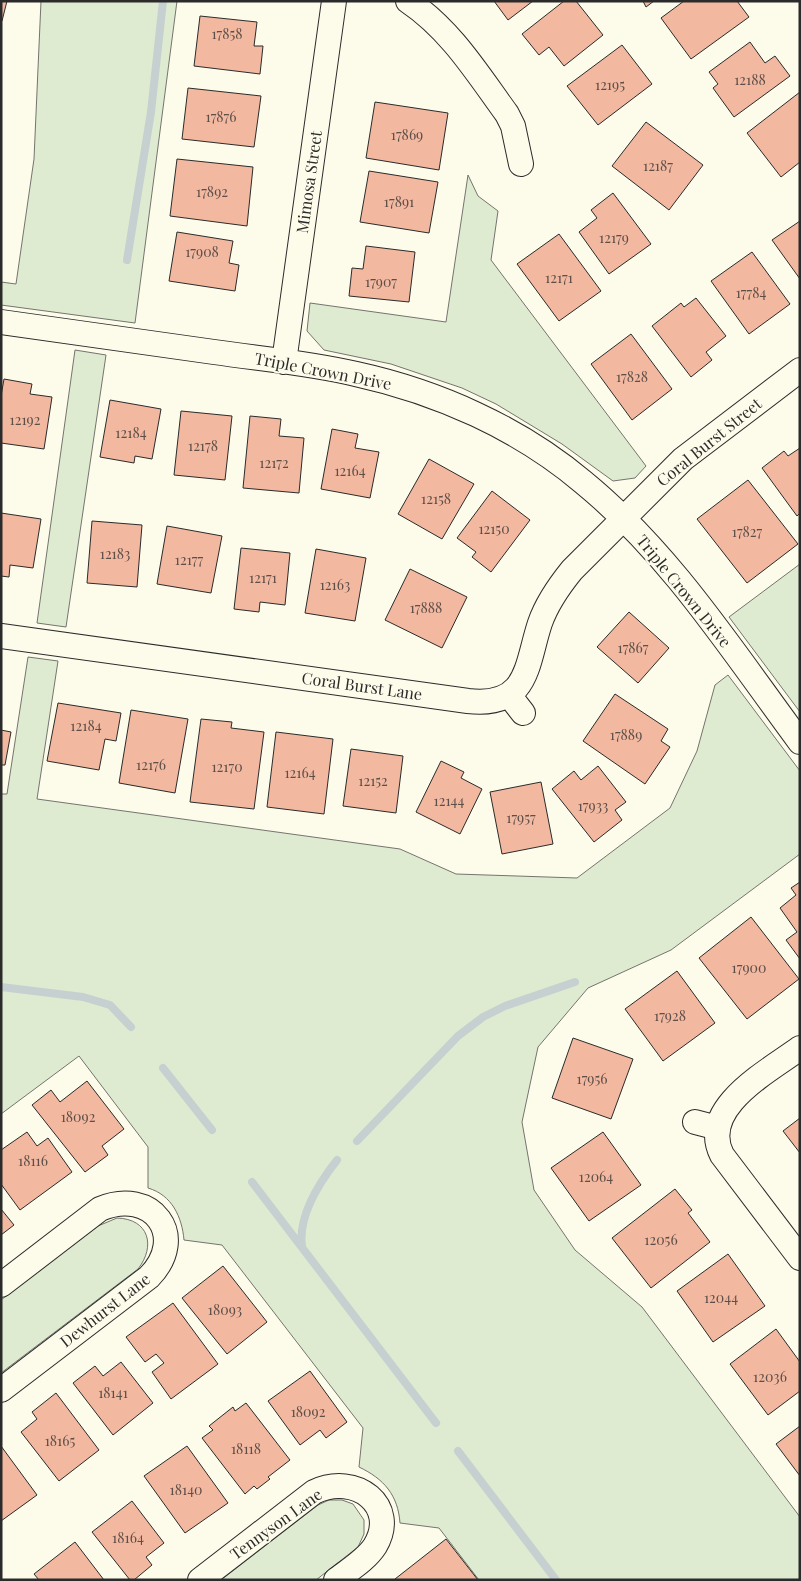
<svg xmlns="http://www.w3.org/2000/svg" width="801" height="1581" viewBox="0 0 801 1581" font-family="'Playfair Display',serif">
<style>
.green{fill:#deebd1;stroke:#74746e}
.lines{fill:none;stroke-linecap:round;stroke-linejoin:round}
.stream{stroke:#c7d0d0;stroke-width:8}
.building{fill:#f2b8a0;stroke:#2b2b2b}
.street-casing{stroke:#2b2b2b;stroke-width:26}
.street{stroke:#fdfbea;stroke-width:24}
.labels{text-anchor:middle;stroke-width:4;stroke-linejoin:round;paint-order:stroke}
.number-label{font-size:14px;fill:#5d4e48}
.street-label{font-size:16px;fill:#2b2b2b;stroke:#fdfbea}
</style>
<rect width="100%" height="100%" fill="#fdfbea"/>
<!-- green -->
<path class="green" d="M41,1H177L135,323L1,305V282L16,284L34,159Z
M468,175L478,196L498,211L491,260L646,466L635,478L613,481L562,444L496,404L462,388L391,364L324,350L307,331L310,303L446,322Z
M75,350L106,355L66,627L37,623Z
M800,564V712L729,617Z
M28,657L58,661L37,799L400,849L456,874L577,878L670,808L697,751L715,685L728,675L800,771V854L671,950L588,988L538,1047L522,1122L534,1190L575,1250L642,1307L800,1517V1580H479L439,1528L400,1523C398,1495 384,1479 359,1467L363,1428L222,1245L184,1240C182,1217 172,1195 148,1188V1147L79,1056L1,1114V794H7Z
M117,1218C149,1219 156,1246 138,1269L1,1373V1300L98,1226Z
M329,1500H342L353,1504L364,1520V1534L358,1547L316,1580H221L318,1505Z"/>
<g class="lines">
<!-- stream -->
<path class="stream" d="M127,260L151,112L163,1
M1,987L83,997L110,1005L131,1027
M163,1068L212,1130
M357,1141L458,1036L483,1017L505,1006L575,982
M252,1182L436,1423
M302,1246C298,1216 319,1183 337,1160
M458,1451L556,1580"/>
</g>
<!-- building -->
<path class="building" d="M1,1H7L2,21H1Z
M494,1H533L508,20Z
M564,1H576L603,35L564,66L549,47L539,55L522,34Z
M643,1H654L646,7Z
M684,1H737L749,17L691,59L661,18Z
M200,16L257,22L254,46H263L260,74L194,66Z
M750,42L765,63L775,56L790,76L734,117L713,88L718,84L709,72Z
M622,45L652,84L598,125L567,86Z
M188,88L261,96L254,147L182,139Z
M800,92V162L781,177L747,133Z
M375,102L448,113L439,170L366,158Z
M646,122L703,165L669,210L612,166Z
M177,159L253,167L247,226L170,216Z
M369,171L438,182L429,233L360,222Z
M613,193L651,244L609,274L579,232L597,218L591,210Z
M800,221V279L772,240Z
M177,232L233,241L229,263L239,265L235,291L169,281Z
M559,234L601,291L559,321L517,264Z
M366,246L415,252L409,302L349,296L352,268L363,269Z
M752,252L790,304L749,334L711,281Z
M696,298L726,336L706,352L712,360L691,377L652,326L681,303L684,307Z
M631,334L672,389L632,420L591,364Z
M4,379L32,384L30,394L52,397L44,449L1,443V396Z
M110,400L161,409L152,459L135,456L134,463L100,457Z
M181,411L232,416L225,480L174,475Z
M250,416L281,419L279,436L304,438L299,493L243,488Z
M332,429L358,434L355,448L379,452L370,498L321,489Z
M800,448V513L797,516L762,468L784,451L788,456Z
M429,459L474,484L442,539L398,514Z
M748,480L798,544L747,583L697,519Z
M492,491L530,520L491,572L472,557L476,552L457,538Z
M1,513L41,519L33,568L10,565L9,577L1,576Z
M92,521L142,525L137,587L87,583Z
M167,526L222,536L211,593L157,584Z
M241,548L290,553L285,605L260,602L259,612L234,609Z
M316,549L366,558L355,621L305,613Z
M410,569L467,597L442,648L385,620Z
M629,612L669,648L638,683L597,647Z
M615,694L668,729L661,741L670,747L645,784L583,741Z
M58,703L121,713L116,741L105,739L99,770L47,761Z
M131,710L188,719L175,793L119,783Z
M201,719L232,722L231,728L264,732L254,809L190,802Z
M1,730L11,732L5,765H1Z
M276,732L333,739L324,814L267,807Z
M351,749L403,756L396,813L343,806Z
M441,761L464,772L461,778L482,789L460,834L416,812Z
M598,766L626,802L615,810L622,820L594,842L552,789L574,771L581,780Z
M541,782L553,844L502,854L490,792Z
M800,882V959L786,940L797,932L780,908L796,895L791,888Z
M751,917L799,979L747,1019L699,958Z
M677,971L715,1023L663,1061L625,1009Z
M573,1038L633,1059L611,1119L552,1098Z
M87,1081L124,1129L102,1146L108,1155L85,1172L32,1105L51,1090L60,1102Z
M800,1118V1153L783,1131Z
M27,1132L37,1146L48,1138L72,1172L20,1210L1,1184V1150Z
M603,1132L641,1185L589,1221L551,1168Z
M675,1189L692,1210L688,1213L710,1242L651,1288L612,1238Z
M1,1209L14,1225L1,1235Z
M728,1254L765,1306L713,1342L677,1291Z
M223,1266L267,1322L227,1354L182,1298Z
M173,1303L218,1364L171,1399L152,1372L164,1363L156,1354L145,1362L126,1337Z
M776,1329L800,1362V1391L768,1415L730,1364Z
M121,1362L153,1403L113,1435L73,1383L95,1366L103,1376Z
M310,1371L347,1422L326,1438L320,1430L300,1445L268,1401Z
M56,1393L99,1450L59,1481L21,1432L37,1419L32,1412Z
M246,1403L290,1460L268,1477L270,1479L257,1489L254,1486L245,1494L202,1438L213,1430L209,1426L233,1407L235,1411Z
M800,1426V1476L776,1444Z
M1,1446L37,1495L1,1521Z
M187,1446L228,1503L185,1533L144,1476Z
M132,1501L164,1543L146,1557L152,1565L134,1580H130L92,1532Z
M446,1539L478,1580H396L395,1579Z
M75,1542L104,1580H39L34,1574Z"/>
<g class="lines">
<defs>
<path id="street" d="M408,1C451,30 477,73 507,114L513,126L521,164
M1,322C72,332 143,342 214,352C262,359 310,363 356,374C438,392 519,428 583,482C671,554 733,652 800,742
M284,362L334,1
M1,636L468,701C529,708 526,665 540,623C547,603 559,586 572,570L683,459L800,370
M509,695L523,713
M800,1048C769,1071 698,1108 722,1155L800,1258
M695,1122L718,1128
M1,1285L100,1209C152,1187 189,1236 149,1277L1,1390
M200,1580L314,1492C356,1472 399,1506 375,1546C366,1560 349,1570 336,1580"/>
</defs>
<!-- street casing -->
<use href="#street" class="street-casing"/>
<!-- street -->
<use href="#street" class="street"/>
</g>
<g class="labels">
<!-- number labels -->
<g class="number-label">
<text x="227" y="39">17858</text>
<text x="750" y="85">12188</text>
<text x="610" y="90">12195</text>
<text x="221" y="122">17876</text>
<text x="407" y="140">17869</text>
<text x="658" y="171">12187</text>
<text x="212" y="197">17892</text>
<text x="399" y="207">17891</text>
<text x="614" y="243">12179</text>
<text x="202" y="257">17908</text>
<text x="559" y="283">12171</text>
<text x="381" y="287">17907</text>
<text x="751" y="298">17784</text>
<text x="632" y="382">17828</text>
<text x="25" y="425">12192</text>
<text x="131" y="438">12184</text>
<text x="203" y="451">12178</text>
<text x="274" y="468">12172</text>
<text x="350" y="476">12164</text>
<text x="436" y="504">12158</text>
<text x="494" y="534">12150</text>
<text x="747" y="537">17827</text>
<text x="115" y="559">12183</text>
<text x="189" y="565">12177</text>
<text x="263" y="583">12171</text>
<text x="335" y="590">12163</text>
<text x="426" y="613">17888</text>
<text x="633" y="653">17867</text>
<text x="86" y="731">12184</text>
<text x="626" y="740">17889</text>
<text x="151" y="770">12176</text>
<text x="227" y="772">12170</text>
<text x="300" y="778">12164</text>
<text x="373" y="786">12152</text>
<text x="449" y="806">12144</text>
<text x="593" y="811">17933</text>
<text x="521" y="823">17957</text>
<text x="749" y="973">17900</text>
<text x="670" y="1021">17928</text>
<text x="592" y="1084">17956</text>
<text x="78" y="1122">18092</text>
<text x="33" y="1166">18116</text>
<text x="596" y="1182">12064</text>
<text x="661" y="1245">12056</text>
<text x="721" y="1303">12044</text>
<text x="225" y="1315">18093</text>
<text x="770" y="1382">12036</text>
<text x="113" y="1398">18141</text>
<text x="308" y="1417">18092</text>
<text x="60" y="1446">18165</text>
<text x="246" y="1454">18118</text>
<text x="186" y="1495">18140</text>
<text x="128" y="1543">18164</text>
</g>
<!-- street labels -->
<g class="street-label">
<text transform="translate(309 182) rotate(-82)" y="6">Mimosa Street</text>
<text transform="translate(323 371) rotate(11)" y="6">Triple Crown Drive</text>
<text transform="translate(709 442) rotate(-39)" y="6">Coral Burst Street</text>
<text transform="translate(684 591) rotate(51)" y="6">Triple Crown Drive</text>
<text transform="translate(362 686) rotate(8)" y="6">Coral Burst Lane</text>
<text transform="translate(105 1310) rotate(-38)" y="6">Dewhurst Lane</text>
<text transform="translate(276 1524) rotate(-36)" y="6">Tennyson Lane</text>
</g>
</g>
<!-- border -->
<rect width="801" height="1581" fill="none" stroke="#2b2b2b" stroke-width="5"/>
</svg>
